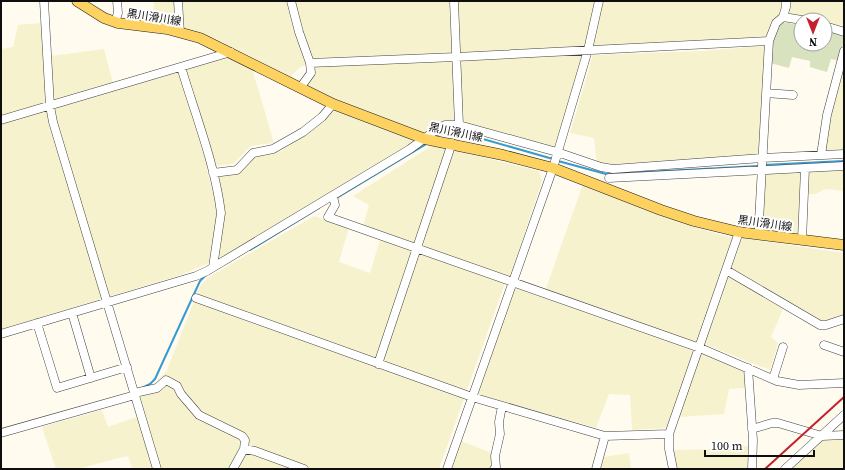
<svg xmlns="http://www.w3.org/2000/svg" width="845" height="470" viewBox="0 0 845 470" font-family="'Source Serif 4','Noto Sans JP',serif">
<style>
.farmland{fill:#f6f2ce}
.cemetery{fill:#d8e2bf}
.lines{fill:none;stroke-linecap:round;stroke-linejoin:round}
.stream{stroke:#359ad3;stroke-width:2}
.minor-casing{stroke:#414141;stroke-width:9}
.major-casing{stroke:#1f1f1f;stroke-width:11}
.minor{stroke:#fff;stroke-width:8}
.major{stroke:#fed260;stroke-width:10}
.rail{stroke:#c5202d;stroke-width:2}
.labels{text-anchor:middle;stroke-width:4;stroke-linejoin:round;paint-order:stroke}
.street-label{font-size:11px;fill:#0e0e0e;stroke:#fff}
</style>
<rect width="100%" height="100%" fill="#fffbef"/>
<!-- farmland -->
<path class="farmland" d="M154,1H176L177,28L152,22Z
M182,1H286L295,33L307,64L299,68L290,77L218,41L184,29Z
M294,1H449L452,55L313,61Z
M457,1H595L585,46L460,54Z
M603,1H782L783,6L780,15L771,24L767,39L593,47Z
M788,1H844V30L825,23V20H811L789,15Z
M41,23L47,111L230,56L252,68L274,143L251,146L233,164L206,167L218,211L209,263L181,275L1,329V49L13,47L18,25Z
M765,46L760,156L623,166L597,165L594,138L570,133L593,55L702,51Z
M104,49L113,83L54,100L52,98L51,56Z
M583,54L555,149L461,123L459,60Z
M453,61L456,122L425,135L350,107L306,87L313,75L314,66Z
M844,65V151H825L830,116L837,95Z
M335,110L418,140L217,261V176L254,156L282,151L314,128Z
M433,145L539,171L542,181L510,277L363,226L369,205L353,196Z
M844,170V191L825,189L816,194H807L808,172Z
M802,172L799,237L762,232L765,174Z
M583,184L660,215L710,232L734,238L697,343L545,291Z
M314,216L349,227L339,262L370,273L380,240L505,283L439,469H132L128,456L115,459L78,469H56L42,427L102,410L108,427L145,414L140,395L155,384L167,370L200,286L209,277Z
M742,238L844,253V315L822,322L731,270Z
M729,274L784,307L771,337L778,343L770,370L704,344Z
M514,287L694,351L666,428L632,430L630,395L609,394L596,428L477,394Z
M701,352L745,370V388L729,389L724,414L679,417Z
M844,437V469H789L822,438Z
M461,441L492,453L493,462L491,468L489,469H451Z
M748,446L747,469H676L672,450L726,449Z
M629,453L631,469H600L603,457Z"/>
<!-- cemetery -->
<path class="cemetery" d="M782,22L801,25V44H825V29L844,37L840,61L831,59L827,72L810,67V61L792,57L789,68L770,63C770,49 772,33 782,22Z"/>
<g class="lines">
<!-- stream -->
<path class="stream" d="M436,137L447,130L462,133L553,159
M558,161L606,174L759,166
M764,165L844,161
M335,199L428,143
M250,250L319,208
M142,388L150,384L155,379L200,281L206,275"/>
<defs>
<path id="minor" d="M44,1L50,106L53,122L157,469
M178,1L180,33
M291,1L299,32L310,63L311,73L300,88
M783,17L802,20
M115,22L118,13L117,1
M825,26L844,32
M310,63L456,57L769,41
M181,67C195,114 215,164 221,213L213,267
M766,93L793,95
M1,120L231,52
M459,125L557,152L601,167L613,169L762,158L844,154
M821,155L827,115L844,51
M805,168L844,166
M213,173L237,170L253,153L273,149L303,132L322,117L333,104
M609,178L805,168L802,240
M333,196L335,205L328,217L700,348L777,381L799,385L844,383
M759,235V221L769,41L776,23L783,17L786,7V1
M726,270L820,325H826L844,319
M196,298L472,397L605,436L669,434
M72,313L91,378
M37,323L57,388L127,367
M1,334L196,276L207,271L410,149L436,130L445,125H459L454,1
M824,345L844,352
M378,364L452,143
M748,368L753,440L752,469
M773,379L783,347
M752,429L772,423H778L822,436L844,435
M1,433L135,395L139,392L157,388L166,380L177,386L181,394L199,415L242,436L245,440L244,449
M233,469L244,449L255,451L304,469
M447,469L553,168L588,50L599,1
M494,469L496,467L495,456L500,434L499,422L502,406
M596,469L605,436
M673,469L669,449V434L739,232
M785,469L844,415"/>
<path id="major" d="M77,1L104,18L118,23L167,29L200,38L333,104L425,139L503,155L553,168L661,210L694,221L739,232L844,245"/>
</defs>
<!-- minor casing -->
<use href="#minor" class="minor-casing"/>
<!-- major casing -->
<use href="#major" class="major-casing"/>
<!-- minor -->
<use href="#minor" class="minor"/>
<!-- major -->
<use href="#major" class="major"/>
<!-- rail -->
<path class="rail" d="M765,469L844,397"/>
</g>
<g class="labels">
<!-- street labels -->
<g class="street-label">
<text transform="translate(154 17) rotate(9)" y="4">黒川滑川線</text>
<text transform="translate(456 132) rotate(12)" y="4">黒川滑川線</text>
<text transform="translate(765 223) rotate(8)" y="4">黒川滑川線</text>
</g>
</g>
<!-- border -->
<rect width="845" height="470" fill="none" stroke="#0e0e0e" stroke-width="4"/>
<!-- north arrow -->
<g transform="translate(813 32) rotate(180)"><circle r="19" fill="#ffffff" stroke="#9f9f9f"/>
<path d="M0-3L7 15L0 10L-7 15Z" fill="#c5202d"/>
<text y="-6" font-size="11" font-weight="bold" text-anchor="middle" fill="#0e0e0e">N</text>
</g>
<!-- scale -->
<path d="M705 450v6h109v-6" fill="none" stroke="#0e0e0e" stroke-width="2"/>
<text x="711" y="450" font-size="12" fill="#0e0e0e" stroke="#ffffff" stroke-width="3" paint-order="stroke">100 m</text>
</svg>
